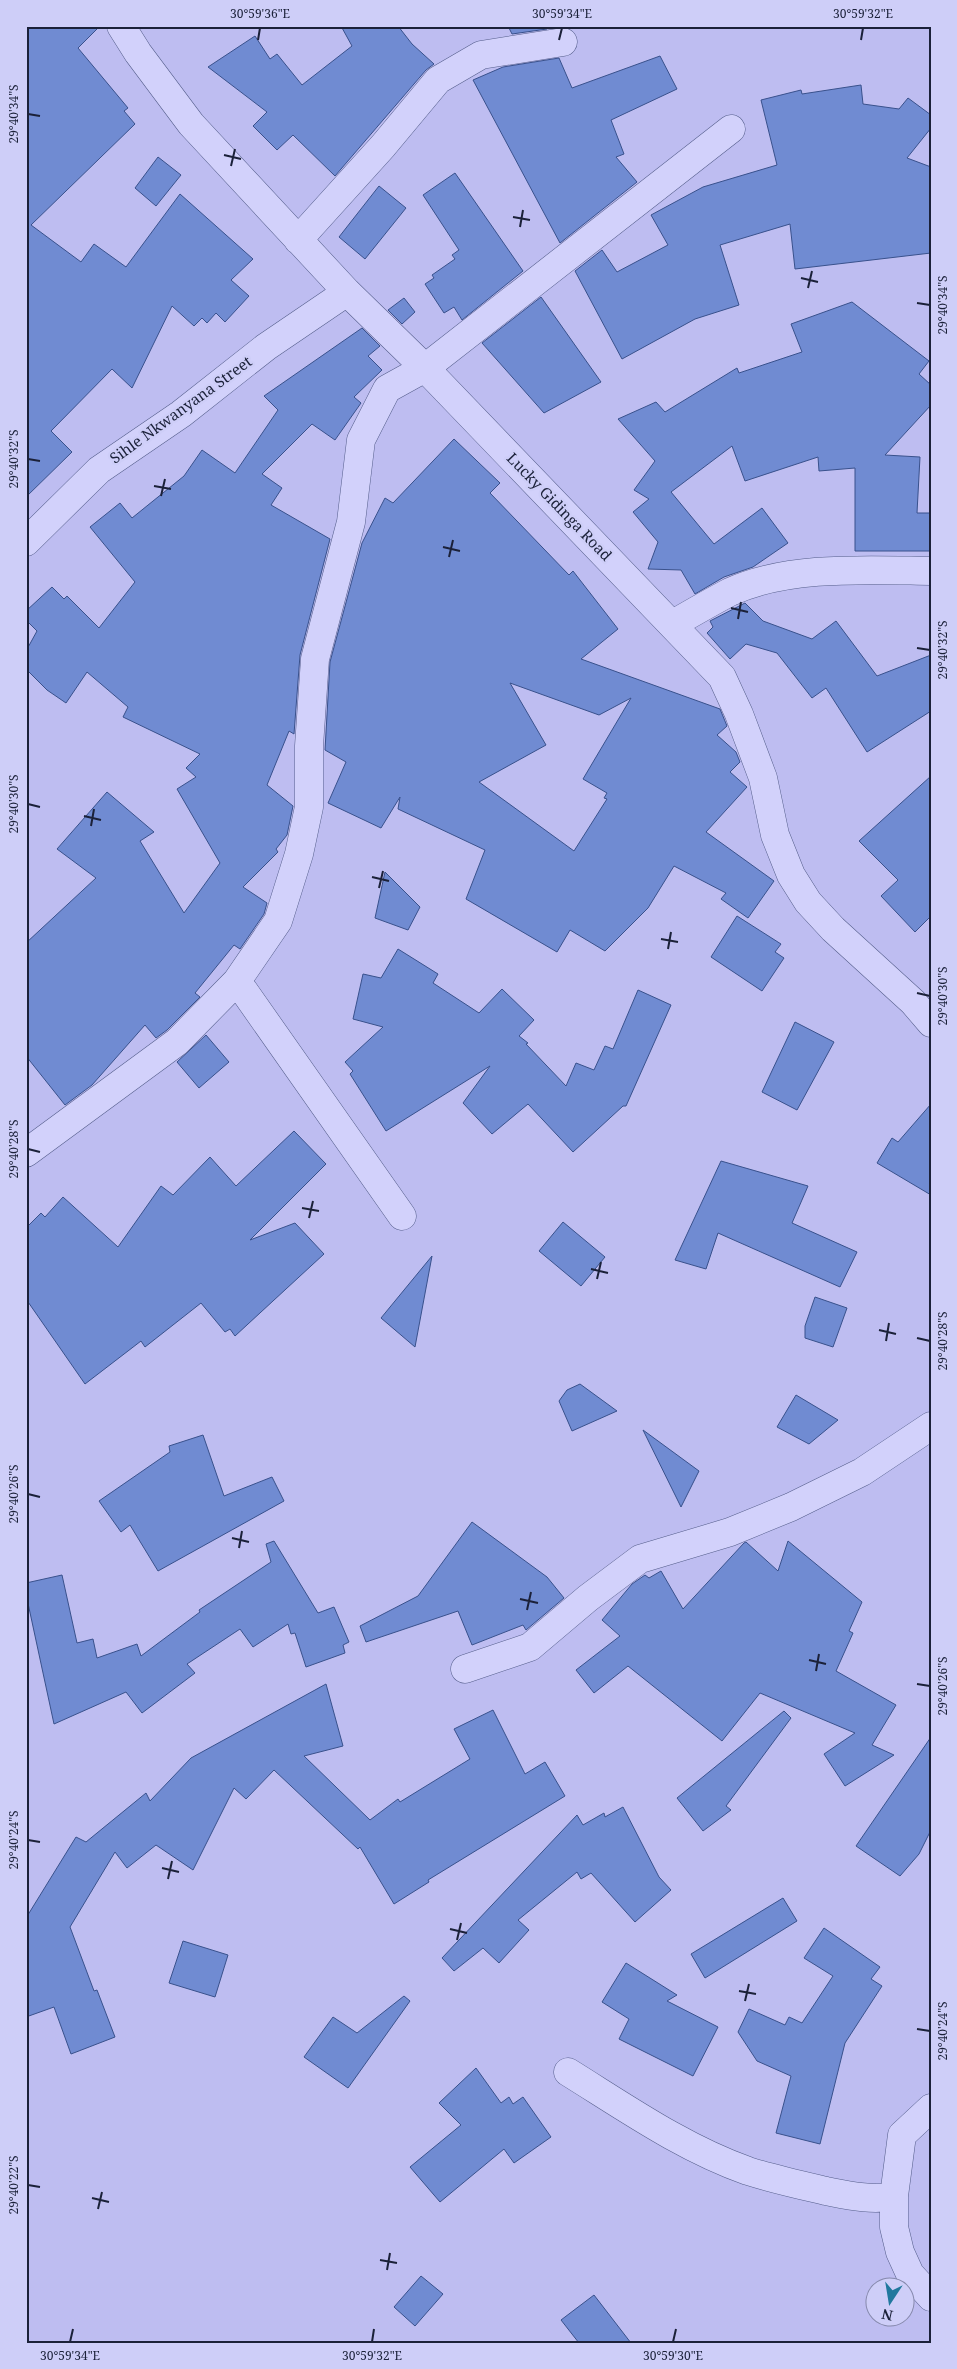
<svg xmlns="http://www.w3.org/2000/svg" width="957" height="2369" viewBox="0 0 957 2369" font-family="'Noto Serif',serif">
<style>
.building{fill:#708bd2;stroke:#39518c;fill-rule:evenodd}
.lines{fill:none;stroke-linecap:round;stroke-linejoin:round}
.street-casing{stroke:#555e8b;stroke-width:29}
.street{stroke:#d2d1fb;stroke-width:28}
.ticks{fill:none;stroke:#1b2139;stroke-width:2}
.labels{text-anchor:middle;stroke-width:5;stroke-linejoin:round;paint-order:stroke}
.street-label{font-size:15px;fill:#1b2139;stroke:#cecef8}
.neatline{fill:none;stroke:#1b2139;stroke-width:2}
.ticks-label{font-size:12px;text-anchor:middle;fill:#1b2139}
</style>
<rect width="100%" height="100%" fill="#bebdf1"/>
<!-- building -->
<path class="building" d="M26,26H100L78,48L128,108L124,111L135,124L31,225L81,262L94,244L126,267L180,194L253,259L231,280L249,296L225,322L216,313L207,323L202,318L194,326L172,306L132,388L112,369L51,431L72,452L26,497Z
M341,26H398L412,44L434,64L426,70L335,176L293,135L277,150L253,126L267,112L208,67L255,36L270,59L277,54L302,85L352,46Z
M508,26H546L547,29L512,34Z
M660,56L677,89L611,120L624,154L616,157L637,182L560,243L473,80L503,67L559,58L572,88Z
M861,85L863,104L899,109L908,98L931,115V128L907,158L931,167V253L795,269L790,224L720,245L739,305L695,319L622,359L575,271L602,250L617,272L668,245L651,215L703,187L777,165L761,100L801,90L802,94Z
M158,157L181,175L156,206L135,188Z
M455,173L523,271L462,320L454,307L444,313L425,284L434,278L432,275L455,259L452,255L459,250L423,195Z
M379,186L406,208L365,259L339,237Z
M541,297L601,382L544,413L482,343Z
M404,298L415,312L402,324L388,310Z
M852,302L929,361L919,374L931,385V405L885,455L920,457L917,513H931V551H855V468L819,471L818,457L745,481L732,446L671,492L714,544L762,508L788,543L753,567L724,577L695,594L681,570L648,569L658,542L633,512L649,499L634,490L655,461L618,419L656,402L665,412L737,368L739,373L802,352L791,324Z
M362,328L380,346L368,356L382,370L354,397L361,403L335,440L312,424L262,474L282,488L271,505L330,539L300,655L294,734L289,731L267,785L293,806L287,835L276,849L278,852L243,887L267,903L264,914L240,949L234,945L195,993L200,997L167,1030L156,1038L145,1025L92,1085L65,1105L26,1056V943L96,878L57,849L107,792L154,832L140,841L184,913L220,863L177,789L196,777L186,768L200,754L123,717L128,707L87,672L66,703L47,690L26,669V651L37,631L26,620V611L52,587L64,599L67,596L99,628L135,582L90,527L120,503L132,518L184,476L202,450L235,473L278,410L264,396Z
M454,439L500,483L490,493L569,575L573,571L618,629L581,659L720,709L727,726L717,735L736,752L740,762L730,772L747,787L706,832L774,881L748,918L721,899L726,893L674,866L648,908L605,951L570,930L557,952L466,899L485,850L398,809L400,797L381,828L328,803L346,762L325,750L330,662L362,543L385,498L393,503ZM510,683L599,715L631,698L583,779L607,793L604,798L607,799L574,851L479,782L546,745Z
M745,603L763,621L812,639L836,621L877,676L931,655V711L867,752L826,688L812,698L777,653L746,644L730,659L707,633L713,627L710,621Z
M931,776V916L915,932L881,896L898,880L859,841Z
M385,872L420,907L408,930L375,918Z
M737,916L781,944L775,952L784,958L762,991L711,957Z
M398,949L438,974L433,983L479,1013L502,989L534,1020L519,1036L528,1043L526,1044L566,1086L576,1063L594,1070L605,1046L613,1049L638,990L671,1005L626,1106H623L573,1152L528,1104L492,1134L463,1103L490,1066L386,1131L350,1074L353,1071L345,1062L383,1027L353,1019L363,974L381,978Z
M795,1022L834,1042L797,1110L762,1092Z
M206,1035L229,1062L199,1088L177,1062Z
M931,1104V1195L877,1163L892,1138L898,1142Z
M294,1131L326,1164L250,1240L295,1223L324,1254L235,1336L230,1329L225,1332L201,1303L145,1347L141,1341L85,1384L26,1299V1228L41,1213L45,1217L63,1197L118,1247L161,1186L173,1195L210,1157L236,1186Z
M721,1161L808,1186L792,1223L857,1252L840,1287L718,1233L706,1269L675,1260Z
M563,1222L605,1257L581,1286L539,1251Z
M432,1256L415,1347L381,1318Z
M815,1297L847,1308L833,1347L805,1338V1326Z
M580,1384L617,1411L572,1431L559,1401L567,1390Z
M796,1395L838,1420L809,1444L777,1427Z
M643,1430L699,1471L681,1507Z
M203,1435L224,1496L272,1477L284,1501L158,1571L130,1525L121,1532L99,1501L170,1452L169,1446Z
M472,1522L547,1577L564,1598L526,1630L523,1625L472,1645L458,1611L366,1642L360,1626L418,1596Z
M274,1541L318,1613L334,1607L349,1642L343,1645L345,1653L306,1667L295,1633L291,1634L288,1624L253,1647L240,1629L187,1664L195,1673L142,1713L126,1692L54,1724L26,1594V1583L62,1575L77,1643L93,1639L97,1658L137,1644L141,1656L200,1612L199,1610L271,1562L266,1544Z
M788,1541L862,1602L849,1631L853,1633L836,1671L896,1705L872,1745L894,1755L845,1786L824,1754L855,1733L760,1693L722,1741L628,1666L594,1693L576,1670L620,1636L602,1620L632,1584L645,1575L649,1578L661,1571L683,1609L744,1543L746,1542L778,1571Z
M326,1684L343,1746L304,1756L370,1820L398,1799L400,1802L470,1759L454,1729L493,1710L525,1774L545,1762L565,1796L428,1880L429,1882L394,1904L360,1847L358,1849L274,1770L246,1799L234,1788L193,1870L156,1845L127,1868L115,1852L70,1927L94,1991L97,1990L115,2037L71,2054L54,2007L26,2017V1918L76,1837L86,1842L146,1793L150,1801L191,1758Z
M784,1711L791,1718L726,1806L731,1810L703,1831L677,1798Z
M931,1737V1830L919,1854L900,1876L856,1846Z
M623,1807L659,1877L671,1890L635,1922L591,1873L581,1879L577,1872L518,1920L529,1930L499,1963L483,1948L454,1971L442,1958L577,1815L583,1825L604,1813L605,1817Z
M783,1898L797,1921L705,1978L691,1954Z
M824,1928L880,1967L871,1979L882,1986L845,2043L820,2144L776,2133L791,2076L757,2061L738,2032L749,2009L785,2025L789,2017L802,2023L833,1976L804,1958Z
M183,1941L228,1955L215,1997L169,1983Z
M626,1963L677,1995L667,2001L718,2027L693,2076L619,2039L629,2019L602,2002Z
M404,1996L410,2001L348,2088L304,2057L333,2017L357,2033Z
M476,2068L501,2103L509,2097L513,2104L523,2097L551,2137L514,2163L504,2149L440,2202L410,2167L461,2125L439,2103Z
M421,2276L443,2294L415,2326L394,2307Z
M594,2295L631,2343H579L561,2320Z"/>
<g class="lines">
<defs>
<path id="street" d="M121,26L138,53L191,124L347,292L425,368L722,677L739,714L763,778L775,835L791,875L808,902L833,929L913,1002L931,1023
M298,240L383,146L438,80L481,55L563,42
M26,542L99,470L181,414L266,347L347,292
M673,624C692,613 711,602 730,592C788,565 868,570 931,571
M237,981L402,1216
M26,1153L177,1042L237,981L278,921L299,854L309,807V746L315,659L351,522L361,440L387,389L425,368L731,129
M465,1669L530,1647L588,1598L640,1559L730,1532L791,1507L862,1472L931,1426
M568,2072C626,2108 683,2148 748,2171C773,2179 800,2185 826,2191C847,2195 873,2201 894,2196
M931,2108L902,2135L894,2196V2227L900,2252L910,2274L931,2297"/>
</defs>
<!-- street casing -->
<use href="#street" class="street-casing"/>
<!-- street -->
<use href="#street" class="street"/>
</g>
<!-- ticks -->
<path class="ticks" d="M258,40L260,28M559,40L562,28M861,40L863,28M28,114L40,116M224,155L241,159M231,166L235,149M513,217L530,220M520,227L523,210M801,278L818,282M808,288L812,271M917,303L930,305M28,459L40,461M154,486L171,489M161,496L165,479M443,547L460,551M449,557L453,540M731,608L748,612M738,619L741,602M917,648L930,650M28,804L40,807M84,816L101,820M91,826L94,809M372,877L389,881M379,888L383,871M661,939L678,942M668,949L671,932M917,993L930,996M28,1149L40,1152M302,1208L319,1211M309,1218L313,1201M591,1269L608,1273M597,1279L601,1262M879,1330L896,1334M917,1338L930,1341M886,1341L889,1323M28,1494L40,1497M232,1538L249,1542M239,1548L242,1531M520,1599L538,1603M527,1610L531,1592M809,1660L826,1664M816,1671L819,1654M917,1684L930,1686M28,1840L40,1842M162,1868L179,1872M168,1879L172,1861M450,1929L467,1933M457,1940L461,1923M739,1991L756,1994M745,2001L749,1984M917,2029L930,2031M28,2185L40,2187M92,2198L109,2202M98,2209L102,2192M380,2260L397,2263M387,2270L390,2253M70,2342L73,2329M372,2342L374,2329M673,2342L676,2329"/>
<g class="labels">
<!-- street labels -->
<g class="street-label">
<text transform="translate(181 410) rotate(-36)" y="5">Sihle Nkwanyana Street</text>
<text transform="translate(559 507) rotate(46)" y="5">Lucky Gidinga Road</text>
</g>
</g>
<!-- border -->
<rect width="957" height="2369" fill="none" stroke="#cecef8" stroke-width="55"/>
<!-- north arrow -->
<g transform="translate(890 2302) rotate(192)"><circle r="24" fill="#cecef8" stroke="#8689ac"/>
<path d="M0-4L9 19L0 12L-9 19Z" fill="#20789e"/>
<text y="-8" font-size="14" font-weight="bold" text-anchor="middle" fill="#1b2139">N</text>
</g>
<rect x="28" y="28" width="902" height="2314" class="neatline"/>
<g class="ticks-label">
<text x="260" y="18">30°59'36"E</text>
<text x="562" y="18">30°59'34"E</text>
<text x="863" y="18">30°59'32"E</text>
<text transform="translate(14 114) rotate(-90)" y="4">29°40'34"S</text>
<text transform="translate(943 305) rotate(-90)" y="4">29°40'34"S</text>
<text transform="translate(14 459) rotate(-90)" y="4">29°40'32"S</text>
<text transform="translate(943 650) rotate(-90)" y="4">29°40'32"S</text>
<text transform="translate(14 804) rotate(-90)" y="4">29°40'30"S</text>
<text transform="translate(943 996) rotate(-90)" y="4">29°40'30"S</text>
<text transform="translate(14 1149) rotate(-90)" y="4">29°40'28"S</text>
<text transform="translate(943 1341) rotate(-90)" y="4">29°40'28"S</text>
<text transform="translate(14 1494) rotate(-90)" y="4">29°40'26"S</text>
<text transform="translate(943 1686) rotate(-90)" y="4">29°40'26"S</text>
<text transform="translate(14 1840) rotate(-90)" y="4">29°40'24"S</text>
<text transform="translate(943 2031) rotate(-90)" y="4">29°40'24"S</text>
<text transform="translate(14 2185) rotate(-90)" y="4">29°40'22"S</text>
<text x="70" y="2360">30°59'34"E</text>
<text x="372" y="2360">30°59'32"E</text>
<text x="673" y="2360">30°59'30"E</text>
</g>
</svg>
